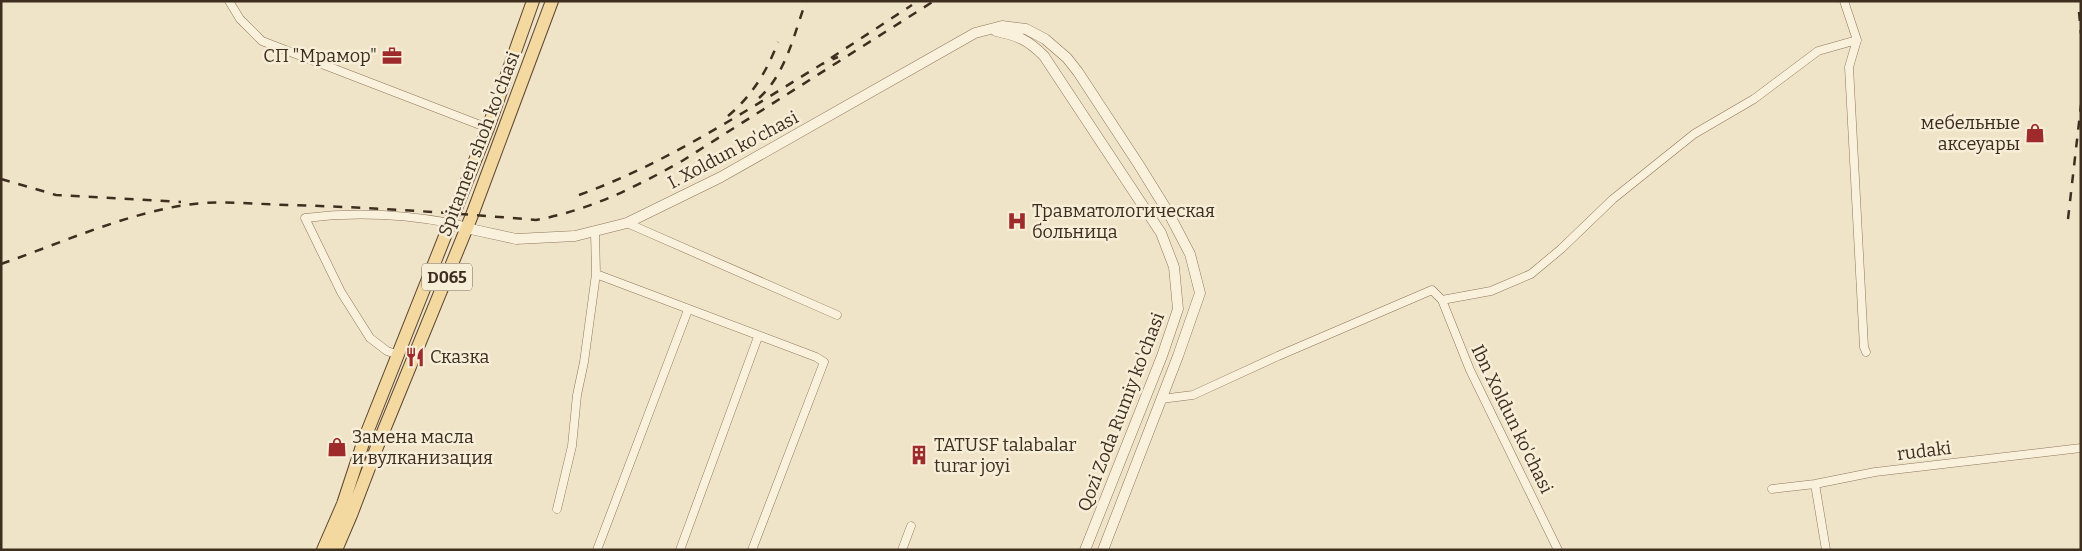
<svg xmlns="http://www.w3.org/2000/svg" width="2082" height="551" viewBox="0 0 2082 551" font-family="Bitter,serif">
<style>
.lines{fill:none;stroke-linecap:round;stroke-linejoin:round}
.minor-casing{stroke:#8d765c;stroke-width:9}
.tertiary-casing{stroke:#8d765c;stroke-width:11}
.primary-casing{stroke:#5b4430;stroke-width:14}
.minor{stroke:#faf1dc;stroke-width:8}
.tertiary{stroke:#faf1dc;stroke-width:10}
.primary{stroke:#f3d9a0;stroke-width:12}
.rail{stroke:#3d2e20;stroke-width:2.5;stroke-dasharray:9 9;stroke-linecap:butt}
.labels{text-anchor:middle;stroke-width:5;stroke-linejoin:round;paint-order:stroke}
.shield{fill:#f7eed8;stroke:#756857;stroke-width:1}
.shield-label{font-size:16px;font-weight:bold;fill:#3d2e20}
.poi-label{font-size:18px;fill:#3d2e20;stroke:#f7eed8;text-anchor:start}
.street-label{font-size:18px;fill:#3d2e20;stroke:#f7eed8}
</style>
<rect width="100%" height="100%" fill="#f0e4c8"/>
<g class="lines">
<defs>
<path id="minor" d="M229,1L240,19L262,41L488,128
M1844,1L1857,40L1849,67L1864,347L1866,352
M627,223L837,315
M596,274L816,357L824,362L752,550
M1442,300L1491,291L1531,274L1561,249L1613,199L1694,134L1754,99L1818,51L1857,40
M399,355L387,351L370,338L341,292L305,218C353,212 402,214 450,223
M1161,399L1193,395L1278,356L1432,290L1442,300L1470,370L1558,550
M1815,484L1826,550
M1772,489L1815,484L1875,472L2081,448
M557,509L572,446L577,395L584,362L596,274L595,232
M597,550L688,310
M680,550L758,337
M902,550L911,526"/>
<path id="tertiary" d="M996,31C1019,36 1028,40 1044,56L1161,233L1174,267L1178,309L1162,356L1085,550
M450,223L466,228L516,239L575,236L627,223L721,177L975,33L1002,26L1026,29L1045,39L1067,58L1078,72L1139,165L1168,212L1190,254L1200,293L1178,356L1103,550"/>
<path id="primary" d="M323,550L343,504L364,440L488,128L533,1
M336,550L351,515L377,447L472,215L552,1"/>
</defs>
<!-- minor casing -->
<use href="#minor" class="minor-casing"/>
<!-- tertiary casing -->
<use href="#tertiary" class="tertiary-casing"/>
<!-- primary casing -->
<use href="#primary" class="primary-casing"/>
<!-- minor -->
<use href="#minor" class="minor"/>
<!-- tertiary -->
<use href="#tertiary" class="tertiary"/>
<!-- primary -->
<use href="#primary" class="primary"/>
<!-- rail -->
<path class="rail" d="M2079,12L2081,34
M831,58L912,5
M759,98C786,74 794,34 806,1
M728,116C752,96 767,71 778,42
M1,179L56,195L181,202
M579,195C667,163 744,112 822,64L838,57
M2068,219L2081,105
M1,264C61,243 122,215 185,205C218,200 253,204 287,205C370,207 453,213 536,220C590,210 634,188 682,161L934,1"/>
</g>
<!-- icons -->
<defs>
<symbol id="office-bare" viewBox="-9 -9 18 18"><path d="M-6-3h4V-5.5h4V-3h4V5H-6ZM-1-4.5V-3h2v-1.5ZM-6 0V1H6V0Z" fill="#9e2a2b" stroke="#f7eed8" stroke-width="2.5" paint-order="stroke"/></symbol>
<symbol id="shop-bare" viewBox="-9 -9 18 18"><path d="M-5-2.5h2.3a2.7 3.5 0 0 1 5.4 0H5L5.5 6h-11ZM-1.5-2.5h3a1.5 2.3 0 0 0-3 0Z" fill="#9e2a2b" stroke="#f7eed8" stroke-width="2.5" paint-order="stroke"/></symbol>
<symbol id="hospital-bare" viewBox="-9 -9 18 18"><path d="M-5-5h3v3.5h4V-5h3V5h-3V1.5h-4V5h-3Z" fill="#9e2a2b" stroke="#f7eed8" stroke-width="2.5" paint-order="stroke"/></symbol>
<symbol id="restaurant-bare" viewBox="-9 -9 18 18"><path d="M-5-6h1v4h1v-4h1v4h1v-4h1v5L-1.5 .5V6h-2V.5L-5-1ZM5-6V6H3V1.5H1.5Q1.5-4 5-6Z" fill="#9e2a2b" stroke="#f7eed8" stroke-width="2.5" paint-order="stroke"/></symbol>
<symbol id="building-bare" viewBox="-9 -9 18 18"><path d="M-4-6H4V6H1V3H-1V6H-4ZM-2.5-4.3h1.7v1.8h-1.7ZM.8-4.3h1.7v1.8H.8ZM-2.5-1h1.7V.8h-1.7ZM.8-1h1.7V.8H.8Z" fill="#9e2a2b" stroke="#f7eed8" stroke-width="2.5" paint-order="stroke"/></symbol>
</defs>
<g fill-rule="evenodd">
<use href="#office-bare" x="378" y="42" width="28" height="28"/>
<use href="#shop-bare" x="2021" y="119" width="28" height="28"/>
<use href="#hospital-bare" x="1003" y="207" width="28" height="28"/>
<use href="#restaurant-bare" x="401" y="343" width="28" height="28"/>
<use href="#shop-bare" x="323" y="433" width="28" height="28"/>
<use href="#building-bare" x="905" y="441" width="28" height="28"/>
</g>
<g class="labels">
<!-- shield labels -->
<rect class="shield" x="422" y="263.5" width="50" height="27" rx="4"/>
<g class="shield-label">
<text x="447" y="283">D065</text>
</g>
<!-- poi labels -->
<g class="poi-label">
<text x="377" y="62" text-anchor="end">СП "Мрамор"</text>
<text x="2020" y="129" text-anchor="end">мебельные<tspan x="2020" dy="21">аксеуары</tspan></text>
<text x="1032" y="217">Травматологическая<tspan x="1032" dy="21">больница</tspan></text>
<text x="430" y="363">Сказка</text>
<text x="352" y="443">Замена масла<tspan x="352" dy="21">и вулканизация</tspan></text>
<text x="934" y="451">TATUSF talabalar<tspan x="934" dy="21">turar joyi</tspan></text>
</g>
<!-- street labels -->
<g class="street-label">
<text transform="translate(479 144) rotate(-69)" y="6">Spitamen shoh ko'chasi</text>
<text transform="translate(733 150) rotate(-28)" y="6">I. Xoldun ko'chasi</text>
<text transform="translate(1121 412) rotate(-69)" y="6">Qozi Zoda Rumiy ko'chasi</text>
<text transform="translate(1512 419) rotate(64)" y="6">Ibn Xoldun ko'chasi</text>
<text transform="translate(1924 451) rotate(-7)" y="6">rudaki</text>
</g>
</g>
<!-- border -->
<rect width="2082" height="551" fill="none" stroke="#3d2e20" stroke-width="5"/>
</svg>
